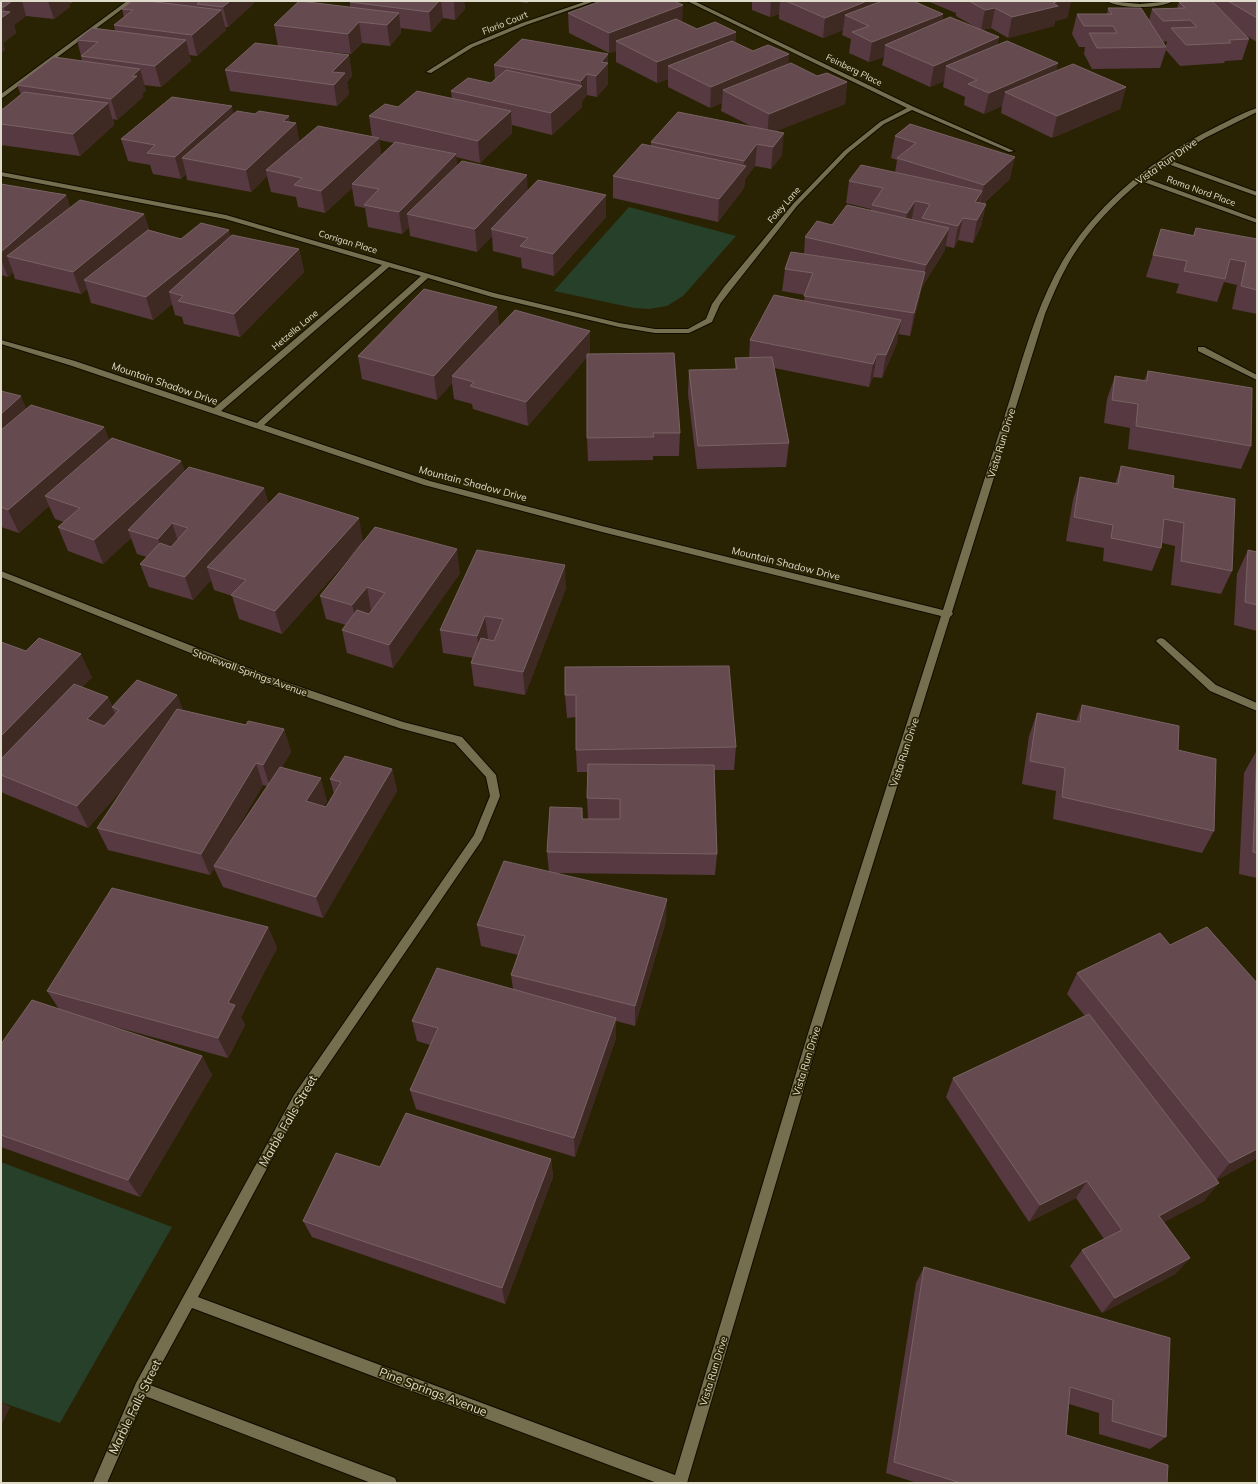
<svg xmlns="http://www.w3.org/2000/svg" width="1258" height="1484" viewBox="0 0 1258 1484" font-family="Mulish,sans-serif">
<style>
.green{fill:#26402a}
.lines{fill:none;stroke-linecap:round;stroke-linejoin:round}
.minor-casing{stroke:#110c00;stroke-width:2}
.minor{fill:#756f4f;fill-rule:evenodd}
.wall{fill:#563941;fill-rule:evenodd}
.shaded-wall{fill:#3e2923}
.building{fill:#654b50;stroke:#786263}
.labels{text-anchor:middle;stroke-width:3.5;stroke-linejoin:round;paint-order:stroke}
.far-street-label{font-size:9px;fill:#e0dccb;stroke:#292304}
.street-label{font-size:10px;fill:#e0dccb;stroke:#292304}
.near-street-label{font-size:12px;fill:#e0dccb;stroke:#292304}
</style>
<rect width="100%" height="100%" fill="#292304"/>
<!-- green -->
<path class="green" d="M629,207L736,236L683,296L667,306L649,309L634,308L554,291Z
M1,1162L172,1227L60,1423L1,1402Z"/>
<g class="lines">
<defs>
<path id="minor" d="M127,1H133L1,99V94Z
M587,1H595L526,25L473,47L431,73L426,72L469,45L522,23Z
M687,1H694L914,107L1014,151L1009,152L912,110L884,124L848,153L797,206L730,291L720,304L712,322L689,333H655L619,327L492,297L428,278L264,425L430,481L602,526L943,610C965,540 987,471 1009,402C1024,354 1037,305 1062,262C1097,203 1154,158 1214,128C1228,121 1242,113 1257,108V112L1205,138L1169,160L1257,192V196L1165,163L1145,178L1257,219V223L1141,181C1113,204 1086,232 1068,264C1059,280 1052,297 1045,314L952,612L953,614L950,617L822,1027L687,1483H657L192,1308L150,1385L390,1476L395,1478L397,1483H371L145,1396L107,1483H93L136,1383L294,1095L474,835L490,796L486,777L455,743L399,728L268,684L1,577V571L274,678L403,722L462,737L496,775L500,796L482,840L302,1103L198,1297L675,1475L810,1027L941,616L602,532L424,485L69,365L1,344V340L75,361L214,408L382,265L225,219L1,176V172L226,215L494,293L619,323L655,329H688L706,319L712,304L724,287L793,204L844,151L880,122L907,108ZM389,267L421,276L257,423L221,411Z
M1107,1L1140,4L1173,1C1160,9 1120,9 1107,1Z
M1198,347H1204L1257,375V380L1198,351Z
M1161,638L1164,639L1216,685L1257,703V711L1210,691L1158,643L1156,641L1158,639Z"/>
</defs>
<!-- minor casing -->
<use href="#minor" class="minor-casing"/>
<!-- minor -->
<use href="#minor" class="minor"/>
</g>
<!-- wall -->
<path class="wall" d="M1,1H74L71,3H69L70,7L54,19L26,16L14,25L16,33L3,43L5,50L1,53Z
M132,1H254V3L228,27H225L226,30L197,56L189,55L191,61L161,87L144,85L146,90L142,94L143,97L117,120L113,119L114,125L80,156L1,145V109H3L21,95L17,85L82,61L81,56L77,40L115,31L114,25L124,17L122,9Z
M351,1H464L465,9L455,20L443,18L431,32L401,28V33L390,46L362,43L351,54L292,48L349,55L352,76L347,82L349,94L337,106L230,91L225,70L278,46L274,25L350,7V2Z
M514,1H530L527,3Z
M749,1H913L943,14L942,20L977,28L956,16V13L927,1H1071L1067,18L1055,21L1054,26L1008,38L991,28L982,30L999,37L997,45L1058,63L1056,71L1126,87L1120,109L1052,138L1001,113L1002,106L984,114L964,105L965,97L943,87L944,81L930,87L882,65L884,57L869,62L849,53L851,39L842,35L843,30L823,38L779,19V14L770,17L752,10V2Z
M1215,1H1257V42L1245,35L1249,39L1242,60L1225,61L1224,63L1180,66L1166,50L1160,68L1092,69L1084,54L1085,47H1079L1072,34L1077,14H1107L1108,8L1149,20L1152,9L1177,8L1179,2L1214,3ZM1167,41L1166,46L1163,42Z
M568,13L682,22L697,29L736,32L735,43L753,51L789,64L817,76L847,82L845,104L776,131L782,155L771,169L755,166L745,179L744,188L718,222L613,198V176L651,146V142L751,126L721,111L722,103L710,108L668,87V79L657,83L616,62V51L609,53L569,33Z
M608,54V84L597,97L587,95L582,101V107L552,135L512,125V133L480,163L456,157L457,166L528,191L606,217L554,276L522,268L521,258L493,251L492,236L477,252L410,236L409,227L402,234L368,227L365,208L355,206L352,188L325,213L298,207L296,197L271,192L267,176L251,192L187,180L186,174L181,179L153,174L150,165L128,161L121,139L233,114L296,123L299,141L372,137L369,116L398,107L452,99L451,91L491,83L495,79L494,65ZM379,140L394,143L381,155Z
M910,124L1010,179L983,204H986L981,226L973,243L958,240L954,248L945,246V250L922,287L910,336L898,334L897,343L882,378L873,377L869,387L774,368L789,443L786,467L697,469L688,394L689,370H735V358H749L750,340L804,301L805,295L782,291L785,269L804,254L805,237L832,225L871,210V209L846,203L849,181L895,172L897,160L891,158L895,136Z
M1,184L66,195L70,207L144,214L149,230L181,239L231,236L299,249L304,272L240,337L184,324L182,317L175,315L172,304L153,320L91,303L87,289L81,294L15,279L13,272L8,277L1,275Z
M1196,228L1257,239V314L1232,309L1237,285L1224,282L1217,302L1176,293L1179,284L1146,277L1161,229L1193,235Z
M497,307L499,327L590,354L680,433L679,456H653V460L588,461L587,438V357L528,426L473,409L472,404L454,399L452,383L437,400L362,379L358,356Z
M1148,371L1251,446L1241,469L1128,449L1130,428L1104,423L1107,399L1115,376L1144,381Z
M1,391L27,409L104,427L109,440L181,461L185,472L264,488L268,503L363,541L460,573L393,668L347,653L342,630L346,625L326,619L320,596L362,543L282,634L239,619L232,596L214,590L211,580L193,600L149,587L140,564L147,557L137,554L131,538L103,564L68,551L58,527L64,522L55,519L49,506L19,533L1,527Z
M1257,432V463H1256Z
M1121,466L1173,488L1232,571L1221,594L1171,585L1175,546L1162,543L1161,548L1152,571L1103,561L1104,548L1066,541L1073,500L1080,477L1115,484Z
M1248,550L1257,552V631L1234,625L1237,574Z
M566,588L525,695L474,686L471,663L473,658L443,653L440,630Z
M1,642L92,677L82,687L108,697L112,706L177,695L183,710L246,725L284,729L291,752L282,767L327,801L324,806L326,807L334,794L330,779L392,769L397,791L323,918L223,887L214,868L210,875L108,850L97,828L124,787L88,828L3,793L1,790ZM263,785L267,786L229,842Z
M565,667L736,747L734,770H714L717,854L715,875L557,873L666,921L635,1026L616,1021V1038L575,1157L416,1109L410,1090L430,1045L417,1041L412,1021L513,989L511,975L518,955L481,946L477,925L549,872L547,852L582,808L583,819H588L587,798L588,772H577L576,750V717L567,718L565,695Z
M1082,705L1178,750L1214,831L1202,853L1053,819L1056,791L1022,784L1029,736L1037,713L1076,721Z
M1257,750V878L1239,874L1244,773Z
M268,927L277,948L241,1017L245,1025L228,1058L102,1023L202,1056L212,1075L140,1197L1,1147V1044L59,1009L47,991Z
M1077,973L1257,1158L1217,1180L1204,1201L1164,1222L1190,1258L1175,1274L1102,1313L1070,1266L1082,1250L1104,1239L1076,1198L1029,1222L946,1097L953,1078L1085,1016L1067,994Z
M551,1159L553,1177L505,1304L312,1237L303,1221L380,1167Z
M924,1267L1166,1437L1150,1449L1099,1434V1413L1069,1404L1066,1435L1167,1483H917L886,1473L916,1283Z"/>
<!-- shaded-wall -->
<path class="shaded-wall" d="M12,1H22L26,16L14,25L16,33L3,43L5,50L1,53V18L6,15L4,7Z
M48,1H69L70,7L54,19Z
M230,1H254V3L228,27L223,7Z
M439,1H441L443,18L431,32L429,12Z
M454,1H464L465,9L455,20Z
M771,1H780L779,14L770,17Z
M867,1H889L845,15L843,30L823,38L825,18Z
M1059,1H1071L1067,18L1055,21L1054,26L1008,38L1012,17L1053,3Z
M683,5L682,25L616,41V51L609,53V33Z
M995,8L991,28L981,30L985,10Z
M221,10L226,30L197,56L192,35Z
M399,13L401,33L390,46L387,25Z
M943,14L940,35L885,45L884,57L869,62L872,42Z
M359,22L362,43L351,54L348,34Z
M736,32L734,53L668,66V79L657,83V62Z
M999,37L995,58L946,66L944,81L930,87L934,66Z
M186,40L191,61L161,87L155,66Z
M608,54V84L597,97L596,76L601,62Z
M789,54L788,75L723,90L722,103L710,108L711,87Z
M349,55L352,76L347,82L349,94L337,106L334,85L332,72Z
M1058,63L1053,84L1005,92L1002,106L984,114L989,93Z
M140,69L146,90L142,94L143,97L117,120L111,99L132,76Z
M587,74V95L582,101V107L552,135L551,113L581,87V81Z
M847,82L845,104L767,135L769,114Z
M1126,87L1120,109L1052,138L1057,116Z
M108,103L114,125L80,156L73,134Z
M232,106L236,128L182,158L186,174L181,179L175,157Z
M511,111L512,133L480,163L478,141Z
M289,116L291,128L296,123L300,145L266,170L267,176L251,192L246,170L283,121Z
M784,133L782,155L771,169L773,147Z
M379,138L382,160L352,184V188L325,213L321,191Z
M757,144L755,166L745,179L744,188L718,222L719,199L743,169L744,161Z
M456,154L458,176L407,214L409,227L402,234L399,212Z
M1015,157L1010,179L979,207L984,185Z
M527,175L528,197L491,229L492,236L477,252L475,229Z
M982,191L977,213L975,202Z
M66,195L74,217L7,256L13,272L8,277L1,259V252Z
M606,195V217L554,276L553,254Z
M915,201L911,223L903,235L907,213Z
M986,204L981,226L973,243L977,220Z
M144,214L150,236L84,280L87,289L81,294L73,272Z
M963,218L958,240L954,248L958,226Z
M949,228L945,250L922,287L910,336L914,313L924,277L926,265Z
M229,230L235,252L169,292L172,304L153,320L146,297Z
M299,249L304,272L240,337L234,314Z
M497,307L499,330L452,376V383L437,400L434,376Z
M901,320L897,343L882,378L886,355Z
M590,331V354L528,426L526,402Z
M877,354L873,377L869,387L873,364Z
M21,396L31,420L1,446V414Z
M104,427L113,450L45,496L49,506L19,533L8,510Z
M181,461L189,484L128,530L131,538L103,564L94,540Z
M264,488L271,512L207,567L211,580L193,600L185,577Z
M359,518L363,541L282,634L275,611Z
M172,523L180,547L166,563L158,539Z
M457,549L460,573L393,668L389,645Z
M565,565L566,588L525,695L523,672Z
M367,587L371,610L358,628L352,605Z
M485,616L488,639L480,659L477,636Z
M81,654L92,677L1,772V736Z
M177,695L186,717L88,828L77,806Z
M108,697L118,721L98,742L87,719Z
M284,729L291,752L270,787L263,765Z
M256,763L263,785L215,866H214V868L210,875L201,854Z
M392,769L397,791L323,918L316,897Z
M321,778L327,801L313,823L306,801Z
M667,899L666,921L635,1026V1006Z
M268,927L277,948L241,1017L245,1025L228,1058L218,1038L228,1003Z
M616,1018V1038L575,1157L574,1138Z
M202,1056L212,1075L140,1197L128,1180Z
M1257,1149V1158L1215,1181L1230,1163Z
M551,1159L553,1177L505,1304L502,1288Z
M1087,1181L1076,1198L1029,1222L1040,1205Z
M1219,1183L1204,1201L1145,1232L1159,1216Z
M1190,1258L1175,1274L1102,1313L1115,1298Z
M1,1401L10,1407L1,1426Z"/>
<!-- building -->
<path class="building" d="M1,1H12L4,7H1Z
M132,1H148L221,10L192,35L114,25L133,10L122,9Z
M200,1H230L223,7L197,4Z
M299,1L399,13L387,25L359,22L348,34L274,25Z
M351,1H439L429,12L350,2Z
M601,1H674L683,5L609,33L568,13Z
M786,1H867L825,18Z
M882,1H913L943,14L872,42L852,32L869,26L845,15Z
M969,1H1059L1053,3L1058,6L1012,17L995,8L985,10Z
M1191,1H1212L1249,39L1229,40L1231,43L1186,45L1171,28L1197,27L1190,20L1163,21L1152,9L1185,8L1179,2Z
M1228,1H1257V18Z
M1108,8H1141L1166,47L1097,48L1089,33H1117L1113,26H1084L1077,14H1112Z
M1,11L10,12L1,18Z
M950,17L999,37L934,66L885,45Z
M676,19L697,29L715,22L736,32L657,62L616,41Z
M92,28L186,40L155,66L81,56L98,42L77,40Z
M522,39L608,54L601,62L608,63L596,76L587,74L581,81L494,65Z
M732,41L753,51L768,45L789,54L711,87L668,66Z
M1007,41L1058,63L989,93L968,84L977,80L946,66Z
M255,43L349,55L332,72L345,73L334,85L225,70Z
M54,57L140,69L132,76H137L111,99L17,85Z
M791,63L817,76L827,73L847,82L769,114L723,90Z
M1073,64L1126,87L1057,116L1005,92Z
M506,70L582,86L551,113L451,91L468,78L491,83Z
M417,91L511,111L478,141L369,116L385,104L398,107Z
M24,92L108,103L73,134L1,124V109H3Z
M172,97L232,106L175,157L147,153L155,145L121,139Z
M237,111L255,114L259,111L289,116L283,121L296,123L246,170L182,158Z
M678,112L784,133L773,147L757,144L744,161L651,142Z
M910,124L1015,157L984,185L897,158L916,143L895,136Z
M318,126L379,138L321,191L294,185L302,178L266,170Z
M395,142L456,154L399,212L364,205L379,189L352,184Z
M642,144L746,166L719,199L613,176Z
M462,161L527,175L475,229L407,214Z
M861,165L982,191L975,202L986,204L977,220L963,218L958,226L922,218L930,204L915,201L907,213L872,205L883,188L849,181Z
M538,180L606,195L553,254L520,246L528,238L491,229Z
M1,184L66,195L1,252Z
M80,200L144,214L73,272L7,256Z
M847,205L949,228L926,265L805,237L817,221L832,225Z
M201,223L229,230L146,297L84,280L148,230L181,239Z
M1196,228L1257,239V290L1241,286L1246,262L1230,259L1225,279L1184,271L1187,261L1153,255L1161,229L1194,236Z
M232,235L299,249L234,314L178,301L183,296L169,292Z
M791,252L925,272L914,313L804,296L813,273L785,269Z
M424,289L497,307L434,376L358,356Z
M774,295L901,320L886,355L877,354L873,364L750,340Z
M515,310L590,331L526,402L470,386L474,382L452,376Z
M674,353L680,433H653L654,437L587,438V354Z
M772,357L789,443L698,446L689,370L737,369L735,358Z
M1148,371L1252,388L1251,446L1136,426L1138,404L1112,400L1115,376L1147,381Z
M1,391L21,396L1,414Z
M31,405L104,427L8,510L1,507V430Z
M112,438L181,461L94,540L58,527L80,508L45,496Z
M1121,466L1174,476L1173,488L1235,499L1232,571L1181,561L1184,523L1164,519L1161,548L1111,538L1113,525L1074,517L1080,477L1118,484Z
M189,467L264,488L185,577L140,564L160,543L171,547L188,528L172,523L158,539L128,530Z
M279,493L359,518L275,611L231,595L246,580L207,567Z
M375,527L457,549L389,645L342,630L357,610L369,614L385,593L367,587L352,605L320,596Z
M477,550L565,565L523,672L471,663L481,638L494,641L503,619L485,616L477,636L440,630Z
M1248,550L1257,552V605L1245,602Z
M39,638L81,654L1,736V642L26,651Z
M729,666L736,747L576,750V695H565V667Z
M137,680L177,695L77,806L1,775V759L74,684L108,697L87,719L104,726L119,710L112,707Z
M1082,705L1179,726L1178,750L1216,759L1214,831L1062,797L1065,768L1030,761L1037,713L1080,722Z
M177,709L246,725L248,721L284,729L263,765L256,763L201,854L97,828Z
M1257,750V853L1253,852Z
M345,756L392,769L316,897L214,866L280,767L321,778L306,801L326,807L341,782L330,779Z
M588,764L714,765L717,854L547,852L550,807L582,808V819H620V799L587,798Z
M504,861L667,899L635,1006L511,975L525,936L477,925Z
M112,888L268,927L228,1003L235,1005L218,1038L47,991Z
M1207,927L1257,983V1149L1230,1163L1077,973L1160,933L1170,945Z
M437,968L616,1018L574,1138L410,1090L438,1028L412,1021Z
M32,1000L202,1056L128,1180L1,1135V1044Z
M1089,1014L1219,1183L1159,1216L1190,1258L1115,1298L1082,1250L1122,1230L1087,1181L1040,1205L953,1078Z
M406,1113L551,1159L502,1288L303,1221L336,1153L380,1167Z
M924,1267L1170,1338L1166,1437L1112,1421L1113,1400L1070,1387L1066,1435L1168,1465L1167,1483H961L894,1462Z"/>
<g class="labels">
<!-- far-street labels -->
<g class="far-street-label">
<text transform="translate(505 23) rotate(-22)" y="3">Florio Court</text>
<text transform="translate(854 70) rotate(26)" y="3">Feinberg Place</text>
<text transform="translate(1201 191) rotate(20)" y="3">Roma Nord Place</text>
<text transform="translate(784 205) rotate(-49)" y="3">Foley Lane</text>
<text transform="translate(348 242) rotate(17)" y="3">Corrigan Place</text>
<text transform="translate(295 330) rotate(-40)" y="3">Hetzella Lane</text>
</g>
<!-- street labels -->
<g class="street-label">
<text transform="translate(1166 161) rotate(-35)" y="4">Vista Run Drive</text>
<text transform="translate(165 383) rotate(19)" y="4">Mountain Shadow Drive</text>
<text transform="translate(1001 443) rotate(-73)" y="4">Vista Run Drive</text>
<text transform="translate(473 483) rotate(15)" y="4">Mountain Shadow Drive</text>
<text transform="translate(786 563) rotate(14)" y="4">Mountain Shadow Drive</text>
<text transform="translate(250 672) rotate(20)" y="4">Stonewall Springs Avenue</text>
<text transform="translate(904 752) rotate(-72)" y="4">Vista Run Drive</text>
<text transform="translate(806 1061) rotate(-73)" y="4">Vista Run Drive</text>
<text transform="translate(713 1371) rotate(-73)" y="4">Vista Run Drive</text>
</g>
<!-- near-street labels -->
<g class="near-street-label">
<text transform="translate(288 1121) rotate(-60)" y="4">Marble Falls Street</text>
<text transform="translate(433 1392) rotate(21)" y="4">Pine Springs Avenue</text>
<text transform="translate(135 1407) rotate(-64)" y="4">Marble Falls Street</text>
</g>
</g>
<!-- border -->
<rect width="1258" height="1484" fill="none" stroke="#e0dccb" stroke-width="4"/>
</svg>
